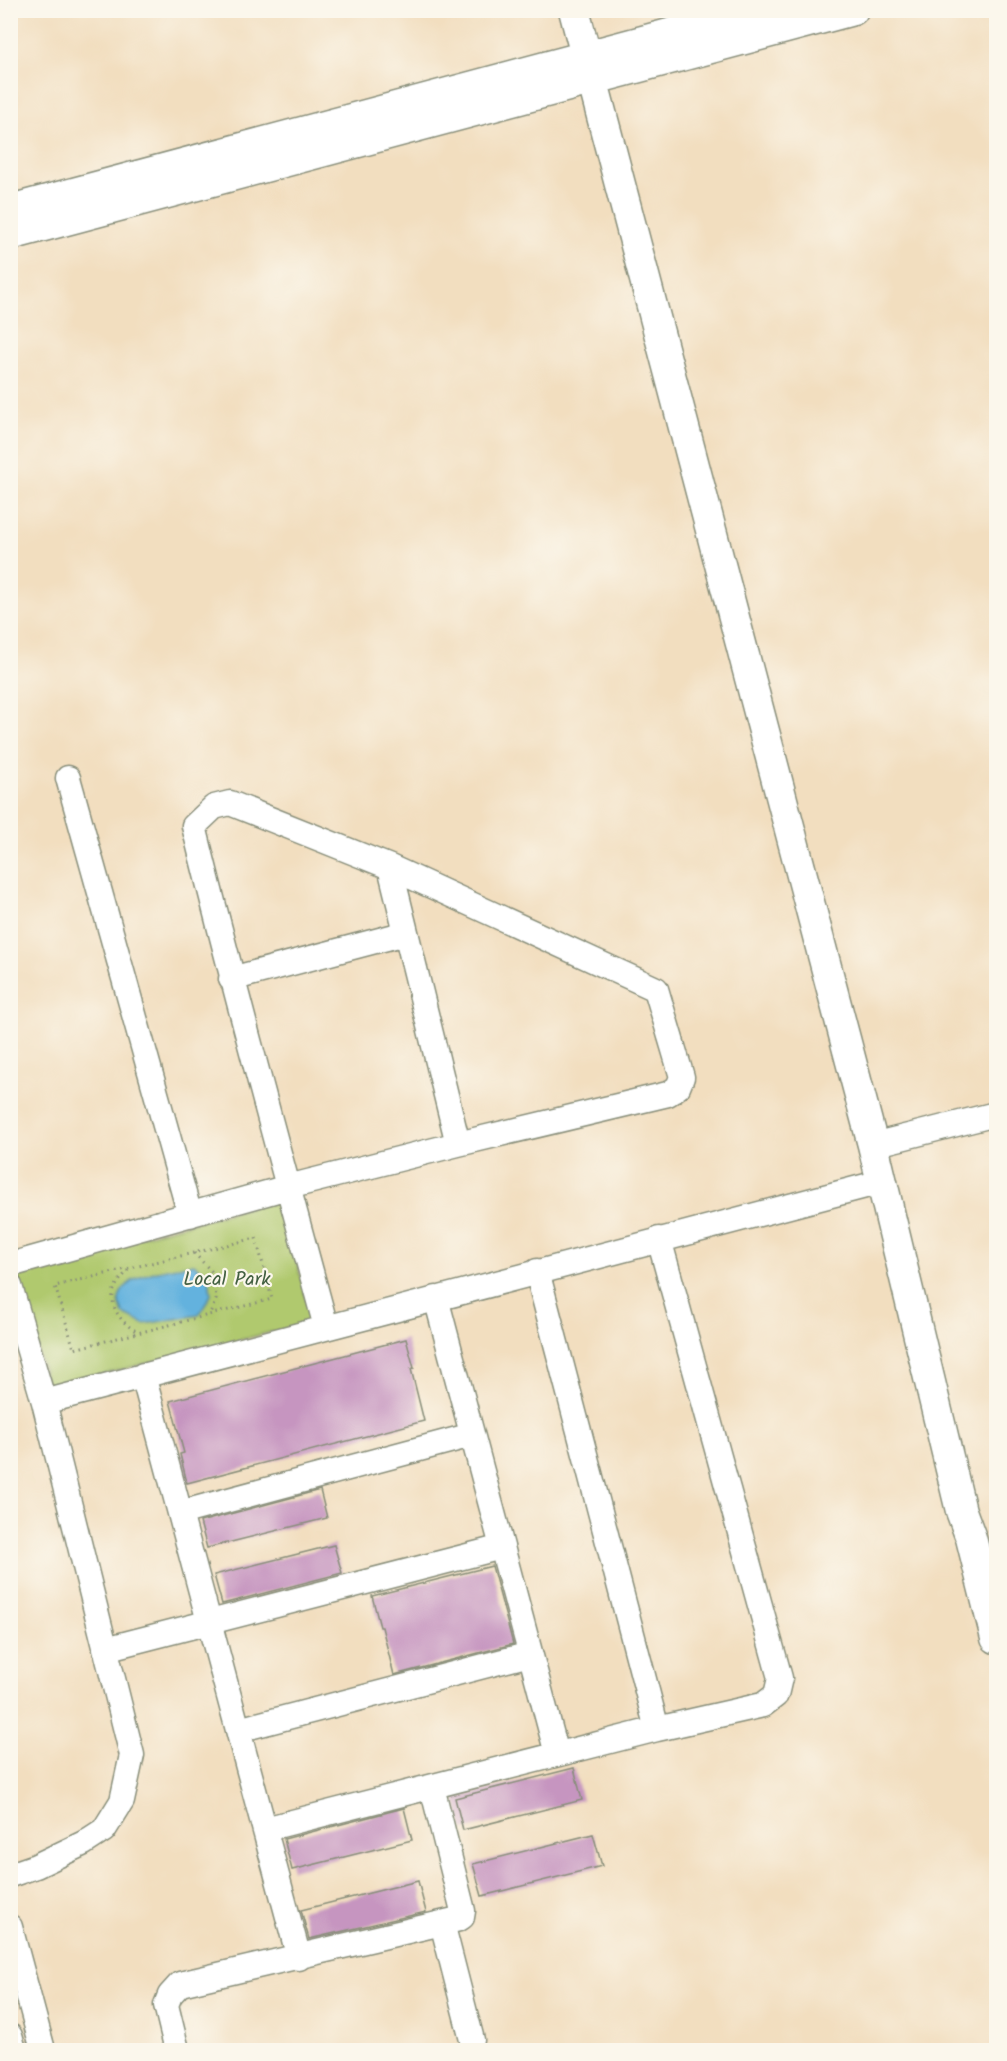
<svg xmlns="http://www.w3.org/2000/svg" width="1007" height="2061" font-family="Kalam,sans-serif">
  <rect width="100%" height="100%" fill="#fbf7ec"/>
  <filter id="ink" filterUnits="userSpaceOnUse"><feTurbulence type="fractalNoise" baseFrequency=".0167" numOctaves="2"/><feDisplacementMap in="SourceGraphic" scale="12" xChannelSelector="R" yChannelSelector="G"/><feConvolveMatrix kernelMatrix="1 2 1 2 8 2 1 2 1" color-interpolation-filters="sRGB"/></filter>
  <filter id="wash" filterUnits="userSpaceOnUse"><feTurbulence type="fractalNoise" baseFrequency=".008" numOctaves="4" result="noise"/><feDisplacementMap in="SourceGraphic" scale="24" xChannelSelector="R" yChannelSelector="G"/><feGaussianBlur stdDeviation="1.35" result="paint"/><feColorMatrix in="noise" values="0 0 0 0 0 0 0 0 0 0 0 0 0 0 0 0 0 1.4 0 .05"/><feComposite in="paint" operator="in"/></filter>
  <g filter="url(#wash)">
    <rect width="100%" height="100%" fill="#f2debf"/>
    <!-- green -->
    <path fill="#b0c96e" stroke="#688351" stroke-width="1.5" d="M281 1199 312 1322 48 1388 15 1270Z"/>
    <!-- water -->
    <path fill="#64b2de" stroke="#427889" stroke-width="1.5" d="M194 1264 209 1276 211 1295 199 1315 144 1324 123 1314C122 1310 119 1304 119 1300 122 1273 173 1268 194 1264Z"/>
    <g id="blocks">
      <!-- building -->
      <path fill="#c695c0" d="M406 1339 414 1368 411 1369 424 1421 187 1483 180 1454 184 1453 170 1401Z
        M320 1490 327 1518 207 1548 200 1522Z
        M334 1545 342 1573 222 1604 214 1575Z
        M492 1566 513 1644 394 1675 382 1627H380L372 1596Z
        M574 1768 582 1800 463 1830 455 1798Z
        M404 1808 412 1840 292 1870 284 1839Z
        M593 1834 602 1866 482 1896 473 1864Z
        M418 1881 426 1912 309 1939 301 1910Z"/>
    </g>
  </g>
  <g filter="url(#ink)">
    <use href="#blocks" fill-opacity="0" stroke="#888e7a" stroke-width="1.5"/>
    <g fill="none" stroke-linecap="round" stroke-linejoin="round">
      <defs>
        <path id="minor" d="M68 778 190 1215
          M390 867 458 1144
          M231 979 406 933
          M873 1145 996 1114
          M10 1265 288 1187 458 1144 668 1094 678 1087 682 1077 656 989 390 867 230 803 214 807 194 826C235 994 281 1160 326 1327
          M537 1271 657 1729
          M10 1286 44 1402 132 1755 122 1801 104 1830 84 1843 36 1866 10 1875
          M436 1298 557 1754
          M143 1375 299 1958
          M44 1402 881 1182
          M180 1513 472 1435
          M105 1649 502 1547
          M238 1730 530 1654
          M265 1829 657 1729 763 1705 776 1695 780 1678 659 1239
          M442 1923 472 2040
          M10 1927 43 2050
          M10 2036 14 2050
          M177 2050 166 2005 170 1995 180 1984 459 1919 462 1917 463 1911 432 1787"/>
        <path id="major" d="M574 10 873 1145 961 1511 971 1538 996 1638
          M10 210 759 10
          M10 235 853 10"/>
      </defs>
      <!-- minor casing -->
      <use href="#minor" stroke="#888e7a" stroke-width="27"/>
      <!-- major casing -->
      <use href="#major" stroke="#888e7a" stroke-width="33"/>
      <!-- path -->
      <path stroke="#888e7a" stroke-width="3" stroke-dasharray="1.5 4.5" stroke-linecap="butt" d="M256 1238 272 1299 74 1349 55 1286Z
        M194 1253 214 1274 216 1300 209 1315
        M128 1270C123 1277 114 1285 113 1294 111 1311 124 1325 138 1332"/>
      <!-- minor -->
      <use href="#minor" stroke="#fff" stroke-width="24"/>
      <!-- major -->
      <use href="#major" stroke="#fff" stroke-width="30"/>
    </g>
  </g>
  <g text-anchor="middle" stroke-width="4.5" stroke-linejoin="round" paint-order="stroke">
    <!-- park labels -->
    <g font-size="20" fill="#436042" stroke="#fbf7ec">
      <text x="227" y="1285">Local Park</text>
    </g>
  </g>
  <!-- margin -->
  <rect width="1007" height="2061" fill="none" stroke="#fbf7ec" stroke-width="36"/>
</svg>
